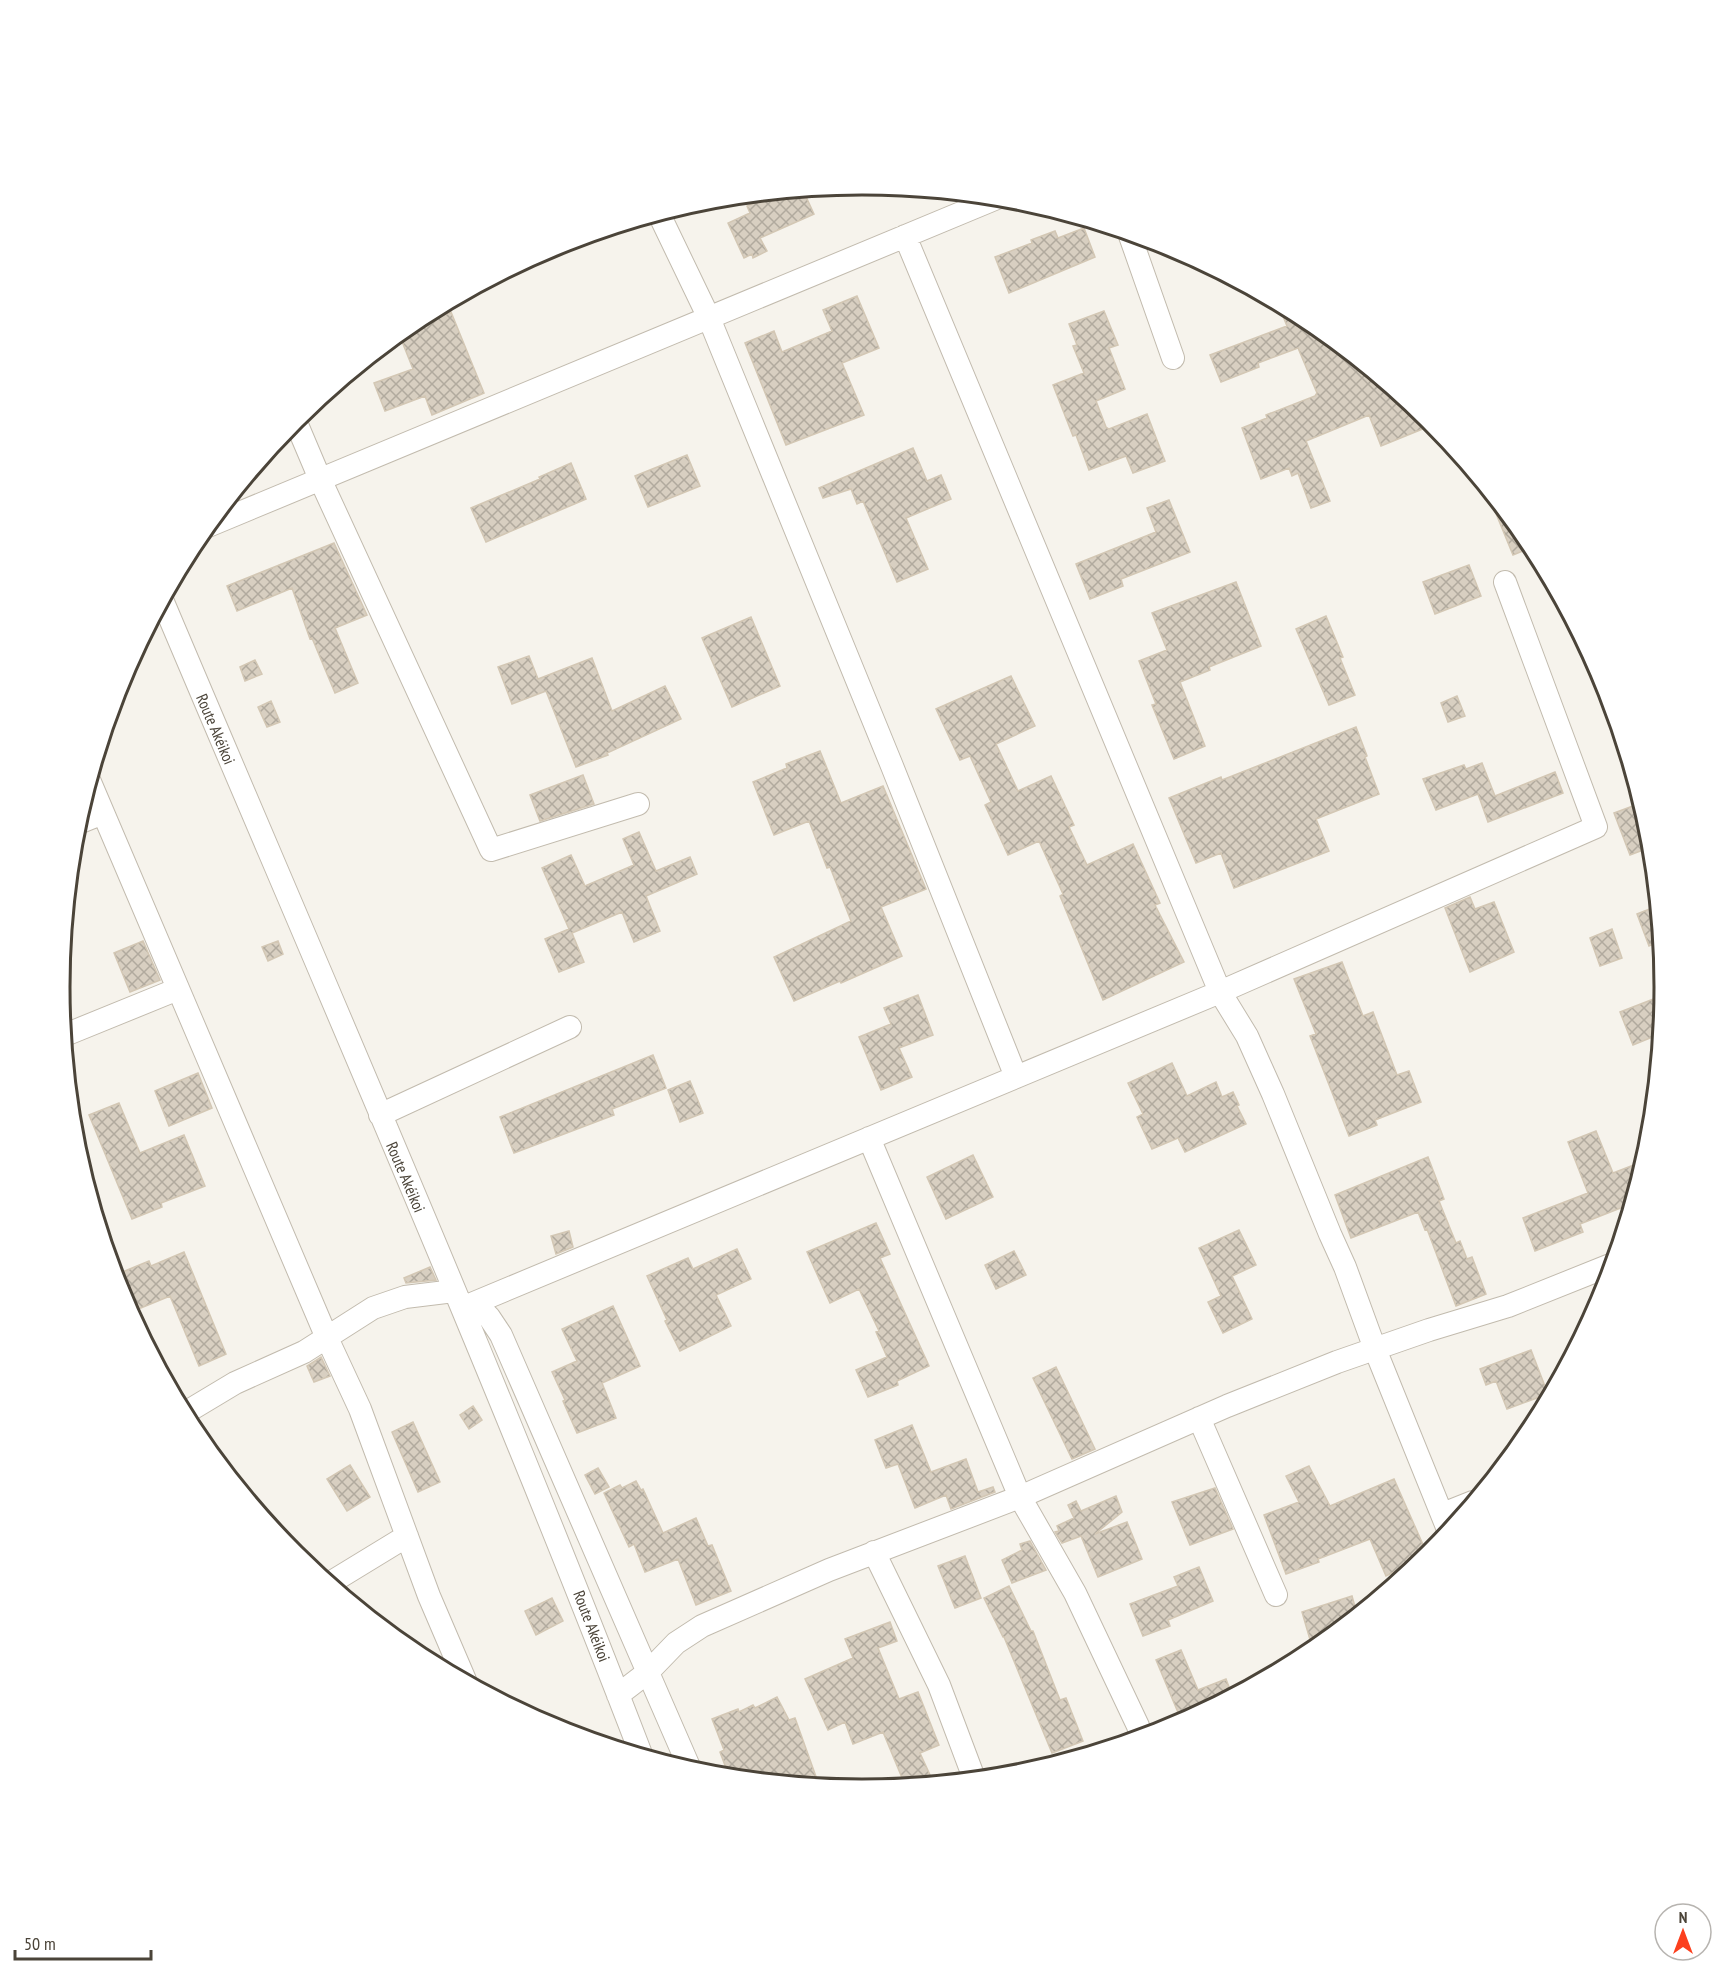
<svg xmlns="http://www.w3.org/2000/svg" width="1725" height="1974" font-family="'PT Sans Narrow',sans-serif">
  <defs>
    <pattern id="building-cross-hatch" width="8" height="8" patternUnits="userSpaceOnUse" patternTransform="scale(1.5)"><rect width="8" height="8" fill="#d8cfc1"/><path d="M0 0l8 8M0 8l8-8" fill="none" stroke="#b1aa9e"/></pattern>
  </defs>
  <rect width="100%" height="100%" fill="#f6f3ec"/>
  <!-- building -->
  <path fill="url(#building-cross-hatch)" stroke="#d3c7b4" stroke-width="1.5" d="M803 190 814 214 760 238 767 251 753 258 752 254 744 258 728 223 750 213 747 206 774 193Z
    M1084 228 1095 257 1009 293 995 257 1032 243 1031 240 1055 231 1058 238Z
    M857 296 879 348 842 363 864 415 786 445 745 343 774 331 782 352 832 331 823 310Z
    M1278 304 1309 320 1395 391 1402 408 1411 404 1417 409 1425 428 1381 446 1369 415 1306 441 1330 501 1311 508 1298 473 1292 476 1289 468 1261 479 1242 428 1267 418 1266 415 1315 396 1317 393 1298 348 1258 363 1259 367 1221 382 1210 355 1287 326Z
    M1104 311 1118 345 1109 348 1125 389 1096 401 1106 427 1109 429 1147 414 1165 461 1133 473 1126 456 1089 470 1076 435 1073 436 1053 385 1084 373 1073 346 1077 345 1069 324Z
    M451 312 484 393 432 415 425 396 385 411 374 383 413 369 399 334Z
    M913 448 927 481 941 475 951 499 906 518 928 569 897 582 863 501 857 504 851 489 823 498 819 488Z
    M687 455 700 486 648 507 635 476Z
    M571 463 586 499 486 542 471 508 540 479 539 477Z
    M1493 497 1530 541 1533 547 1513 555 1490 499Z
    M1169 500 1190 552 1121 579 1123 586 1090 599 1076 564 1156 532 1147 508Z
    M334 543 367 615 335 628 358 683 335 693 312 638 310 639 292 588 237 611 227 586Z
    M1469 565 1481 596 1435 614 1423 582Z
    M1236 582 1261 646 1209 667 1210 670 1180 682 1205 746 1174 759 1152 705 1156 704 1139 661 1167 650 1152 613Z
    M1326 616 1343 657 1340 658 1355 695 1329 705 1296 629Z
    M751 617 780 686 732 707 702 638Z
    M529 656 538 679 592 658 612 711 665 686 681 719 607 753 608 755 576 767 546 691 512 704 498 667Z
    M255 660 262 674 245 681 240 667Z
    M1011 676 1035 726 996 744 1018 791 1051 776 1074 825 1069 827 1087 865 1133 844 1160 903 1155 905 1184 962 1103 1000 1060 896 1063 894 1039 841 1008 855 985 805 991 802 970 756 960 760 936 709Z
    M1457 696 1465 716 1448 722 1441 703Z
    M271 701 280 722 267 727 258 707Z
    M1356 727 1367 756 1365 757 1379 794 1316 819 1329 851 1234 888 1221 853 1196 863 1169 798 1221 777 1222 780Z
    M820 751 841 803 883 786 926 889 881 907 902 956 841 983 840 981 794 1001 774 957 851 921 830 867 827 868 809 821 774 835 753 782 787 768 786 764Z
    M1482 763 1495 796 1555 772 1563 793 1488 822 1478 794 1436 810 1423 779 1464 765 1466 769Z
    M583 775 594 804 540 821 530 795Z
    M1641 803 1650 831 1651 847 1630 855 1614 813Z
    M639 832 656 871 690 857 697 874 646 896 660 931 634 942 622 912 572 933 584 962 559 972 545 939 569 929 542 868 571 855 585 886 634 865 623 839Z
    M1470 897 1475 909 1494 902 1514 952 1470 972 1445 908Z
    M1657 906 1660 941 1649 946 1637 914Z
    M1612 929 1622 958 1600 966 1590 938Z
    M143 941 160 980 130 992 114 953Z
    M278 941 283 954 268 961 262 947Z
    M1342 962 1363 1016 1373 1012 1397 1075 1409 1071 1421 1102 1375 1120 1377 1125 1349 1136 1310 1036 1316 1034 1294 979Z
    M918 995 933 1035 899 1048 912 1077 881 1090 859 1037 891 1024 884 1008Z
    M1664 995 1660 1034 1633 1045 1620 1012Z
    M653 1055 666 1088 612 1109 614 1115 514 1153 500 1117Z
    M1172 1063 1187 1096 1216 1082 1222 1097 1233 1092 1239 1105 1237 1106 1246 1124 1185 1152 1178 1138 1152 1149 1137 1117 1143 1114 1128 1083Z
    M198 1073 212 1108 169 1126 155 1091Z
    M690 1081 703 1113 680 1122 668 1090Z
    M119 1103 140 1153 184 1135 205 1186 161 1203 162 1207 132 1219 89 1115Z
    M1596 1131 1613 1173 1644 1161 1631 1204 1580 1224 1583 1232 1535 1251 1523 1218 1588 1193 1568 1142Z
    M973 1155 993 1197 946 1219 927 1177Z
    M1428 1157 1444 1199 1439 1201 1456 1243 1460 1241 1467 1259 1472 1257 1486 1294 1456 1306 1427 1229 1425 1230 1418 1212 1351 1238 1335 1195Z
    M876 1223 890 1254 880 1258 929 1366 897 1381 898 1385 868 1397 856 1370 887 1357 876 1332 879 1331 859 1289 830 1303 807 1252Z
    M1239 1230 1256 1265 1232 1276 1252 1319 1223 1333 1208 1302 1221 1296 1199 1248Z
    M569 1231 573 1247 556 1254 551 1236Z
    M737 1249 751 1279 716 1295 731 1326 680 1351 665 1321 667 1320 647 1276 688 1258 693 1269Z
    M1014 1251 1026 1275 996 1289 985 1265Z
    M184 1252 226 1354 199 1366 170 1296 131 1312 121 1294 115 1275 149 1261 151 1266Z
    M430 1267 436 1280 406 1283 404 1278Z
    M613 1306 640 1366 602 1383 616 1418 577 1433 563 1401 565 1400 552 1372 577 1361 562 1329Z
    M1531 1350 1548 1394 1507 1409 1496 1381 1486 1385 1480 1369Z
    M321 1357 330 1376 314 1382 307 1366Z
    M1056 1367 1095 1449 1072 1459 1033 1378Z
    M473 1406 482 1420 469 1429 460 1415Z
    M413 1422 440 1482 418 1492 392 1432Z
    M912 1425 931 1472 966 1459 978 1492 993 1487 995 1492 951 1509 946 1495 915 1508 898 1464 886 1468 875 1440Z
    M350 1465 370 1497 347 1511 327 1479Z
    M1309 1466 1330 1506 1394 1479 1428 1556 1386 1576 1370 1539 1318 1559 1319 1562 1286 1574 1264 1515 1299 1502 1286 1476Z
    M598 1468 609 1487 595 1494 585 1475Z
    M636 1481 641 1490 643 1489 663 1533 696 1518 708 1546 712 1545 731 1591 696 1605 678 1559 645 1572 634 1544 629 1547 604 1493 620 1485 622 1488Z
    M1215 1488 1233 1529 1190 1545 1172 1502Z
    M1116 1496 1122 1512 1095 1534 1127 1522 1142 1559 1098 1577 1081 1536 1062 1543 1055 1532 1059 1531 1057 1526 1074 1518 1068 1505 1076 1501 1081 1511Z
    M1030 1541 1046 1570 1012 1583 1002 1560 1022 1550 1020 1544Z
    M965 1556 981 1598 955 1608 938 1566Z
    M1199 1567 1213 1601 1168 1620 1170 1626 1143 1636 1130 1604 1178 1586 1174 1577Z
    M1009 1586 1031 1631H1033L1060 1700 1066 1698 1083 1741 1052 1753 1004 1637H1003L984 1598Z
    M1352 1596 1357 1614 1313 1650 1302 1612Z
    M552 1598 563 1621 536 1635 525 1611Z
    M890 1622 897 1641 878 1648 899 1699 918 1692 939 1745 920 1753 931 1777 915 1784 905 1785 883 1732 853 1744 845 1722 828 1730 805 1679 853 1658 845 1639Z
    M1181 1650 1198 1690 1226 1679 1232 1695 1182 1722 1156 1660Z
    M777 1697 789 1720 795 1718 819 1785 729 1776 720 1752 724 1750 712 1719 738 1709 739 1712 753 1705 755 1708Z"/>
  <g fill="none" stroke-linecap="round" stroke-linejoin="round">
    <defs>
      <path id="minor" d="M659 214 709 318 892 766 1016 1077
        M1129 233 1173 358
        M905 236 1220 992 1247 1036 1273 1094 1330 1234 1345 1267 1375 1349 1449 1532
        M295 420 320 479 491 850 638 804
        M208 526 997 198
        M163 602C325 985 492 1366 641 1754
        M90 782 327 1338 360 1409 429 1596 465 1680
        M78 823 103 813
        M65 1035 178 989
        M380 1115 570 1027
        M869 1138 1020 1497 1075 1593 1138 1726 1141 1737
        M475 1303 489 1317 501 1335 690 1769
        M462 1308 1220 992 1596 827 1505 582
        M185 1413 235 1383 304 1352 373 1308 405 1297 454 1291
        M1199 1418 1276 1595
        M1443 1514 1473 1502
        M874 1552 939 1685 974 1778
        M330 1583 407 1536
        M618 1695 648 1672 676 1643 702 1626 829 1570 1020 1497 1227 1406 1337 1362 1429 1330 1508 1306 1613 1264"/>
    </defs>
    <!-- minor casing -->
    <use href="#minor" stroke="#c2bbae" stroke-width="24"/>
    <!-- minor -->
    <use href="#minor" stroke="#fff" stroke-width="22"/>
  </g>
  <g text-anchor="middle" stroke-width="6" stroke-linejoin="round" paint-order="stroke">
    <!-- street labels -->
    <g font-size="16" fill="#4b4439" stroke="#fff">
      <text transform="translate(216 729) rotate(67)" y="6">Route Akéikoi</text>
      <text transform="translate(406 1177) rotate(67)" y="6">Route Akéikoi</text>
      <text transform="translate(592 1626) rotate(69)" y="6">Route Akéikoi</text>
    </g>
  </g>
  <!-- crop -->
  <path d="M0 0H1725V1974H0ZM70 987a792 792 0 1 1 1584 0a792 792 0 1 1-1584 0Z" fill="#fff" fill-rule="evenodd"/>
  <path fill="none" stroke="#4b4439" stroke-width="3" d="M70 987a792 792 0 1 1 1584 0a792 792 0 1 1-1584 0Z"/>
  <!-- north arrow -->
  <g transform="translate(1683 1932)"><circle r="28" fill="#ffffff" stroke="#b7b4b0" stroke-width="1.5"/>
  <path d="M0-4.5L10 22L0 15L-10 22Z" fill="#fc3f1d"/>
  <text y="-9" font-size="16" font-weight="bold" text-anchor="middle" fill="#4b4439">N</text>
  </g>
  <!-- scale -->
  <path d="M15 1950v9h136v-9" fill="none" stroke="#4b4439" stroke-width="3"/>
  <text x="24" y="1950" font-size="18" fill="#4b4439" stroke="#ffffff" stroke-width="4.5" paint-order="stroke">50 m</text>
</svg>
